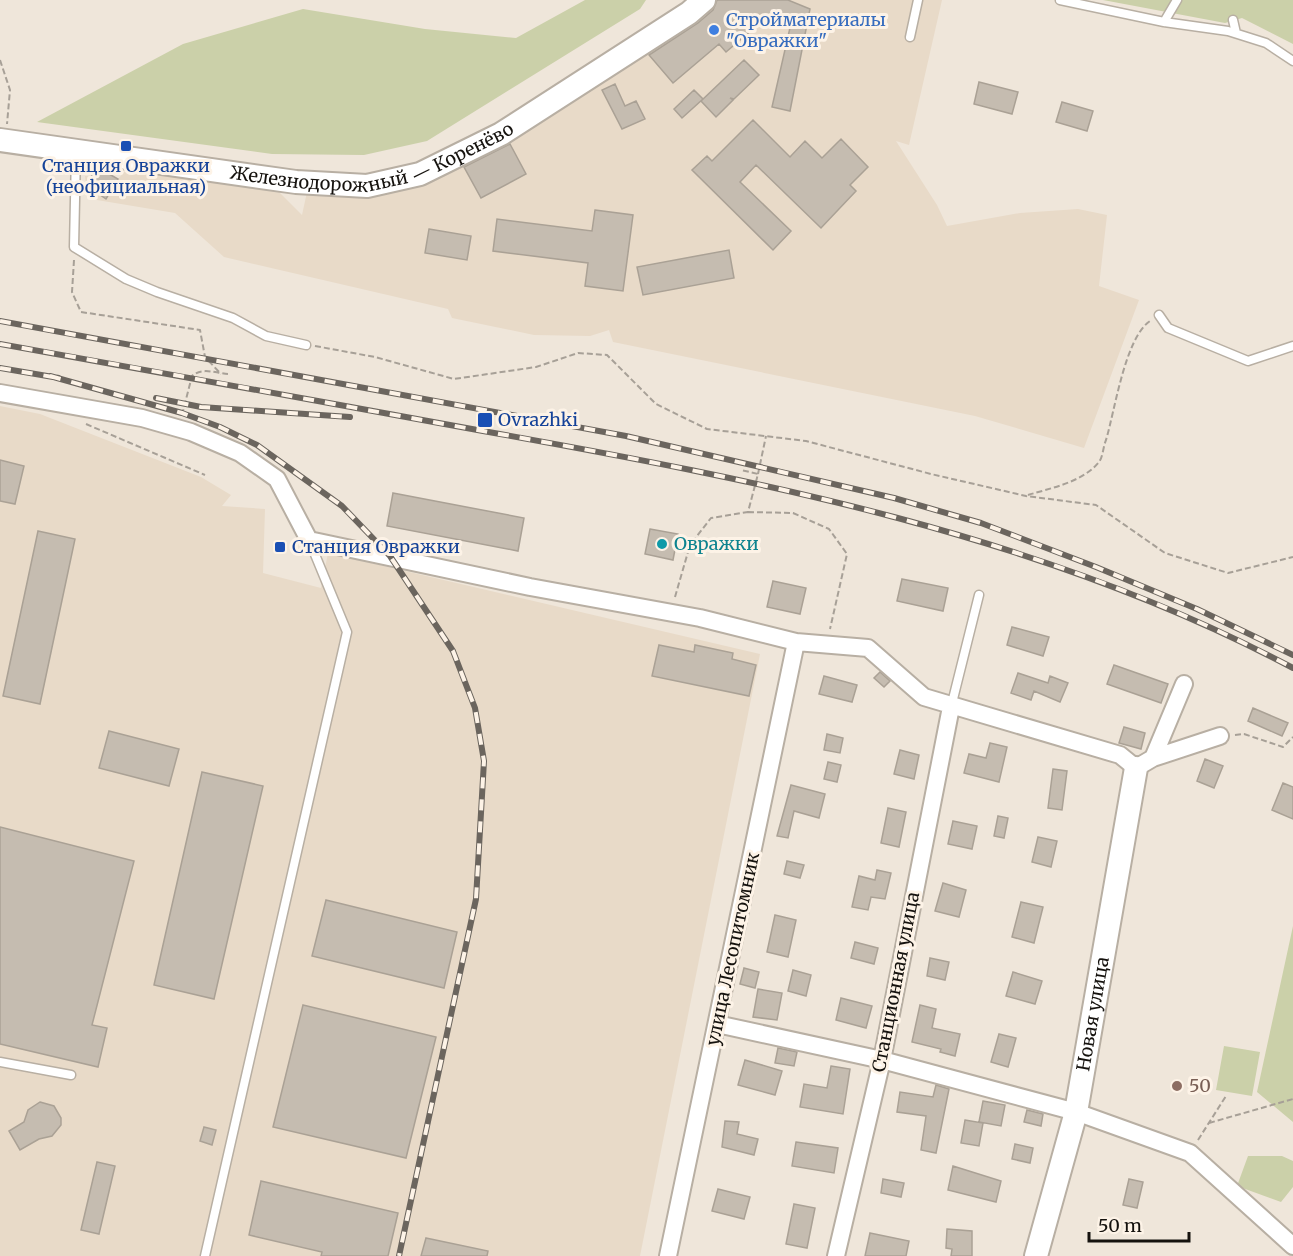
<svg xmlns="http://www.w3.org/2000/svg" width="1293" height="1256" font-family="Merriweather,serif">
  <rect width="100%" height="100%" fill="#efe6da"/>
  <!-- built -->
  <path fill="#e8dac8" d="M712 0H942L909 145 896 141 937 205 947 226 1020 213 1078 209 1107 215 1099 286 1139 300 1084 448 975 416 613 342 609 330 590 336 534 335 452 318 448 309 224 257 175 213 91 199 86 185 85 176 118 179 126 170 277 190 302 215 307 192 425 183 648 54Z
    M0 406 40 414 201 477 231 495 222 506 265 509 263 573 321 588 328 553 760 654 640 1256H0Z"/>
  <!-- green -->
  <path fill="#cbd0a9" d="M585 0H646L640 9 427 141 364 155 272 154 37 122 183 44 303 9 425 29 516 38Z
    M1103 0H1293V44L1242 18 1225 23Z
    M1293 926V1122L1257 1092Z
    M1224 1046 1260 1052 1252 1096 1216 1090Z
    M1248 1156H1282L1293 1161V1187L1281 1202 1237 1186Z"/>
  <!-- building -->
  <path fill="#c5bcb0" stroke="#aaa195" stroke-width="1.5" d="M717 0H788L810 9 790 111 772 107 792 19 774 11 726 52 719 44 673 83 649 55 698 23 713 10Z
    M744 60 759 75 734 99 730 98 733 100 716 117 701 101Z
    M979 82 1018 92 1012 114 974 104Z
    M615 84 625 106 636 101 645 119 622 129 602 90Z
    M694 90 703 99 682 118 674 109Z
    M1062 102 1093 111 1087 131 1056 122Z
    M753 120 790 157 805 141 822 158 841 139 868 167 850 185 856 191 821 228 756 165 740 182 791 231 773 250 692 170 707 156 712 161Z
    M510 144 526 174 481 198 464 167Z
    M97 167 118 179 106 199 86 185Z
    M595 210 633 215 623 291 585 286 588 263 493 251 497 219 592 231Z
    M429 229 471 236 467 260 425 253Z
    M729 250 734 278 643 295 637 267Z
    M0 460 24 466 15 504 0 501Z
    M393 493 524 518 518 551 387 526Z
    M650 529 678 534 673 560 645 554Z
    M38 531 75 539 40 704 3 696Z
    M902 579 948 588 943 611 897 601Z
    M773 581 806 588 800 614 767 607Z
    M1012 627 1049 637 1043 656 1007 645Z
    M659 645 694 652 695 645 733 653 732 659 756 665 749 696 652 676Z
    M1114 665 1168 684 1161 703 1107 684Z
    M880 672 890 681 884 687 874 678Z
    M1018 673 1048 683 1050 676 1068 683 1060 702 1034 691 1031 700 1011 693Z
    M824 676 857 685 852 702 819 694Z
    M1253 708 1288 723 1282 736 1248 721Z
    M1124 727 1145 733 1141 749 1119 743Z
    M109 731 179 749 169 786 99 768Z
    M827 734 843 738 840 753 824 750Z
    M990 743 1007 747 999 782 964 773 969 754 986 758Z
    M900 750 919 755 914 779 894 774Z
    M1205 759 1223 766 1214 788 1197 781Z
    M828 762 841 765 837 782 824 779Z
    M1053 769 1067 771 1062 810 1048 808Z
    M202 772 263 786 214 999 154 985Z
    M1283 783 1293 787V819L1272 810Z
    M791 785 825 794 819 818 794 811 788 838 777 836Z
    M888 808 906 812 899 847 881 843Z
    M998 816 1008 818 1004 838 994 836Z
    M953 821 977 826 972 849 948 844Z
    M0 827 134 861 92 1025 107 1028 98 1067 0 1044Z
    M1038 837 1057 841 1051 867 1032 862Z
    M787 861 804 865 800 878 784 874Z
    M877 870 891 873 885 899 871 897 868 910 852 907 859 876 875 880Z
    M943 883 966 890 959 917 935 911Z
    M326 900 457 932 444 988 312 956Z
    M1021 902 1043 907 1034 943 1012 937Z
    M775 915 796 920 788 957 767 952Z
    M855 942 878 948 874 964 851 958Z
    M930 958 949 962 945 980 927 976Z
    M744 968 759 972 755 988 740 984Z
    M793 970 811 975 806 996 788 991Z
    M1013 972 1042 981 1035 1004 1006 996Z
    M758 989 782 993 777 1020 753 1017Z
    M841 998 872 1006 866 1028 836 1020Z
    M303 1005 436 1037 406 1158 273 1127Z
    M920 1005 936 1009 932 1028 960 1034 955 1056 940 1052 941 1049 912 1042Z
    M999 1034 1016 1038 1008 1067 991 1062Z
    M778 1048 797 1052 794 1066 775 1063Z
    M745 1060 782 1071 775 1095 738 1085Z
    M831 1066 850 1069 843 1114 800 1107 804 1084 827 1088Z
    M936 1085 949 1089 936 1153 921 1150 926 1116 897 1112 900 1092 933 1097Z
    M983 1101 1005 1105 1001 1126 979 1122Z
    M40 1102 54 1106 61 1118V1125L52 1136 39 1139 20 1150 9 1131 24 1122 28 1110Z
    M1027 1110 1043 1114 1041 1126 1024 1122Z
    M965 1120 983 1123 979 1146 961 1143Z
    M725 1121 739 1122 737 1134 758 1139 754 1155 722 1147Z
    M204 1127 216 1130 212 1145 200 1141Z
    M796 1142 838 1148 834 1173 792 1166Z
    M1015 1144 1033 1148 1030 1163 1012 1159Z
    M97 1162 115 1166 99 1234 81 1230Z
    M953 1166 1001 1181 996 1202 948 1190Z
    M883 1179 904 1183 901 1197 881 1193Z
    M1129 1179 1143 1182 1137 1208 1123 1205Z
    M261 1181 398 1213 388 1256H321L322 1252 249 1235Z
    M718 1189 750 1197 744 1219 712 1211Z
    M794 1204 815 1208 807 1248 786 1244Z
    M947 1229 972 1231V1256H951L952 1249 946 1248Z
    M870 1233 909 1241 906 1256H865Z
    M426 1238 488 1251 487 1256H421Z"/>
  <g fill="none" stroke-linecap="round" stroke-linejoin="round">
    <defs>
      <path id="lane" d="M1060 0 1164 22 1228 31 1266 43 1293 61
        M1233 20 1236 33
        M1164 22 1177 0
        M910 37 918 0
        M76 152 74 247 126 279 157 292 233 318 266 336 306 345
        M1159 315 1168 328 1248 361 1293 346
        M951 707 979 595
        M0 1062 71 1075
        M205 1256 347 632 309 540"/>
      <path id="street" d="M0 393 142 418 191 432 240 453 277 479 309 540 530 587 700 618 796 642 868 648 924 697 1120 755 1136 768 1153 758 1220 736
        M1153 758 1184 684
        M717 1024 882 1060 1076 1112 1190 1153 1293 1246
        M668 1256 796 642
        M836 1256 882 1060 951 707"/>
      <g id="secondary">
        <path id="s1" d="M0 140 296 182 367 186 420 174 501 134 689 13 704 0"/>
        <path id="s2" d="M1036 1256 1076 1112 1136 768"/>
      </g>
    </defs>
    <!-- lane casing -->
    <use href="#lane" stroke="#b8afa3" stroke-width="11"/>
    <!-- street casing -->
    <use href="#street" stroke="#b8afa3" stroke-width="20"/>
    <!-- secondary casing -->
    <use href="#secondary" stroke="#b8afa3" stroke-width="26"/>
    <!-- path -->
    <path stroke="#a7a097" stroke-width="2" stroke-dasharray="6 3" stroke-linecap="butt" d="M0 60 10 90 7 124
      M74 260 72 292 81 312 200 330 205 357 221 374
      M315 346 375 357 454 379 536 367 578 353 607 355 656 404 707 429 806 441 931 474 1026 496 1096 505 1165 553 1228 573 1293 557
      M182 415 192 376C202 367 215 373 228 374
      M86 424 205 475
      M758 474 766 436
      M1028 495C1051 488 1083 482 1099 462 1103 457 1103 447 1106 440 1115 410 1125 338 1150 321
      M748 512 793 513 829 529 847 554 830 629
      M676 549 690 545 711 518 748 512 758 474 741 470
      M675 597 690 545
      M1235 735 1244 734 1283 747 1293 737
      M1209 1123 1293 1099
      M1198 1140 1226 1096"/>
    <!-- lane -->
    <use href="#lane" stroke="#fff" stroke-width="8"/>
    <!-- street -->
    <use href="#street" stroke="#fff" stroke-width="16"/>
    <!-- secondary -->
    <use href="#secondary" stroke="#fff" stroke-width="22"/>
    <defs>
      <path id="rail" d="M0 321 626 436 894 498 981 523 1096 567 1197 609 1293 655
        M0 344C161 372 322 402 483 431 759 480 1043 535 1293 668
        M0 368 59 378
        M50 376 182 413 220 427 257 445 342 506 390 556 453 651 475 708 484 761 476 899 399 1256
        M156 398 201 407 350 417"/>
    </defs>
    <!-- rail casing -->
    <use href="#rail" stroke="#6b655e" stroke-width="6"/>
    <!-- rail -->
    <use href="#rail" stroke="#fdf3e7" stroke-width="4" stroke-dasharray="11" stroke-linecap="butt"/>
  </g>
  <!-- markers -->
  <circle fill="#3f7fe0" stroke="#fdf3e7" stroke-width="2" cx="714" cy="30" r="6"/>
  <g fill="#1a4fb4" stroke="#fdf3e7" stroke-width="2">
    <rect x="120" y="140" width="12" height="12" rx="3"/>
    <rect x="477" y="412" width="16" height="16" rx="3"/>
    <rect x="274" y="541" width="12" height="12" rx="3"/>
  </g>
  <circle fill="#0f9aa8" stroke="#fdf3e7" stroke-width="2" cx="662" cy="544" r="6"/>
  <circle fill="#8d6e63" stroke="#fdf3e7" stroke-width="2" cx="1177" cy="1086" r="6"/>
  <g text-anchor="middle" stroke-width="6" stroke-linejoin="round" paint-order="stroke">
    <!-- shop labels -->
    <g font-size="18" fill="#366cbe" stroke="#fdf3e7" text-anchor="start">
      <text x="726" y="26">Стройматериалы<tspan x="726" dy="21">"Овражки"</tspan></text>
    </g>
    <!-- street labels -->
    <g font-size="18" fill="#15120e" stroke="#fdf3e7">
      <text dy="6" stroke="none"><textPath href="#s1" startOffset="380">Железнодорожный — Коренёво</textPath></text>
      <text transform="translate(733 949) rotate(-78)" y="6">улица Лесопитомник</text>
      <text transform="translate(896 982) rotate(-79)" y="6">Станционная улица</text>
      <text dy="6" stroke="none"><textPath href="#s2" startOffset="249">Новая улица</textPath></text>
    </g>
    <!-- transit labels -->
    <g font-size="18" fill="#164399" stroke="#fdf3e7" text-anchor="start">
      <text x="126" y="172" text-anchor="middle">Станция Овражки<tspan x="126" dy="21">(неофициальная)</tspan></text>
      <text x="498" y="426">Ovrazhki</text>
      <text x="292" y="553">Станция Овражки</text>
    </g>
    <!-- culture labels -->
    <g font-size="18" fill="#0d838f" stroke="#fdf3e7" text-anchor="start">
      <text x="674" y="550">Овражки</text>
    </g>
    <!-- education labels -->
    <g font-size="18" fill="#785e54" stroke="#fdf3e7" text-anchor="start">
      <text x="1189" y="1092">50</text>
    </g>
  </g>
  <!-- scale -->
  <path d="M1089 1232v9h100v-9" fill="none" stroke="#15120e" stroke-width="3"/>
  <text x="1098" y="1232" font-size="18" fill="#15120e" stroke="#fdf3e7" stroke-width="4.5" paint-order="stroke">50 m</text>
</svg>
